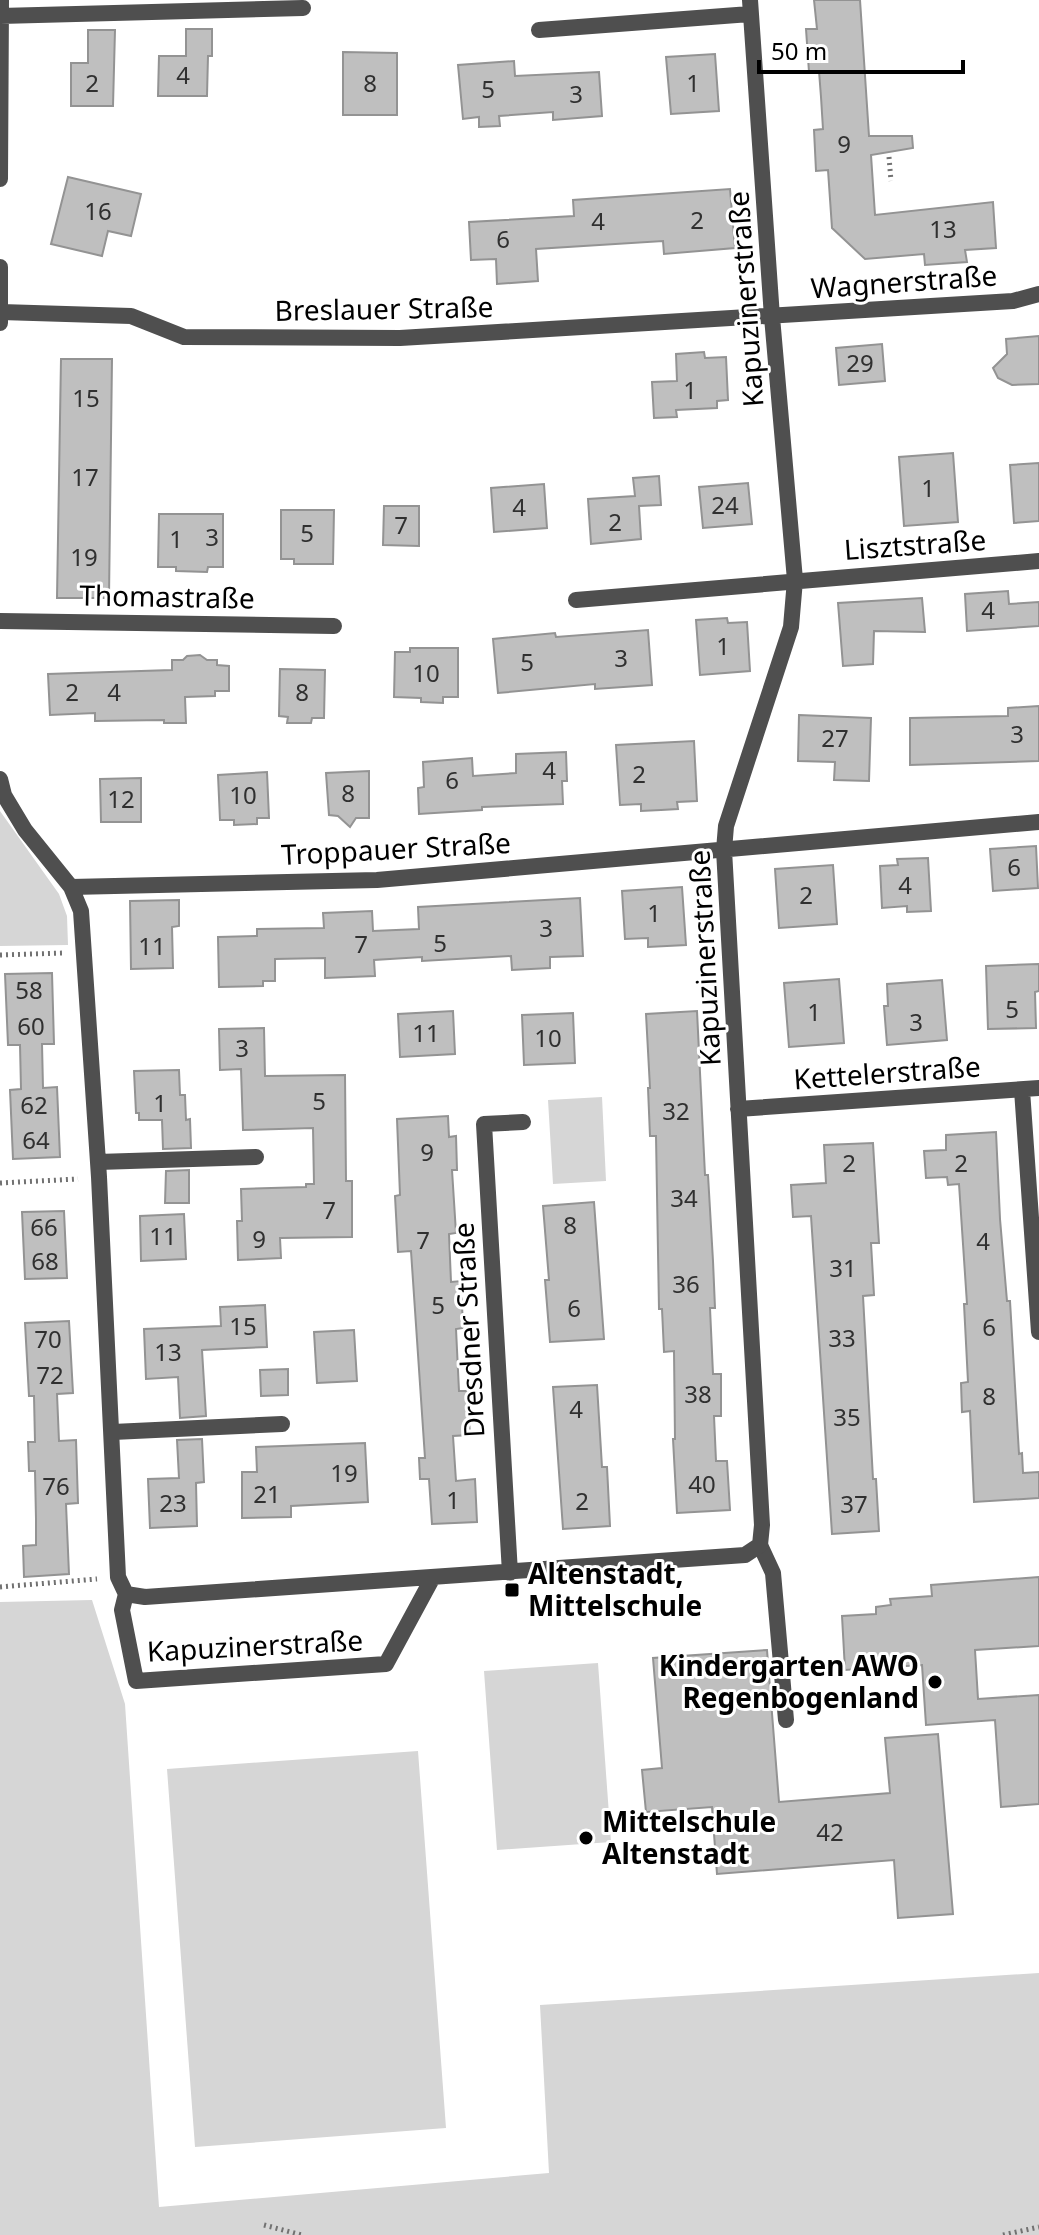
<svg xmlns="http://www.w3.org/2000/svg" width="1039" height="2235" font-family="'Noto Sans',sans-serif">
  <rect width="100%" height="100%" fill="#fff"/>
  <!-- green -->
  <path fill="#d6d6d6" d="M0 811 59 894 67 916 68 945 0 946Z
    M602 1097 606 1181 553 1184 548 1100Z
    M92 1600 125 1704 159 2207 549 2173 540 2005 1039 1973V2235H0V1602Z
    M598 1663 611 1842 497 1850 484 1671Z
    M418 1751 446 2128 195 2147 167 1769Z"/>
  <!-- building -->
  <path fill="#bfbfbf" stroke="#939393" stroke-width="2" d="M814 0H860L869 136H912L913 148 871 155 875 215 993 202 996 248 965 250 967 262 925 265 924 254 865 259 832 228 828 170 816 171 814 130 823 129 821 97 819 71 809 72 806 29H817Z
    M186 29H212V56H208L207 96H158L159 56H186Z
    M88 30H115L113 106H71V63H88Z
    M343 52 397 53V115H343Z
    M715 54 719 111 671 114 666 57Z
    M514 61 515 76 599 72 602 116 553 120V112L499 116 500 126 479 127V117L463 119 458 65Z
    M68 177 141 194 131 236 108 231 102 256 51 244Z
    M730 189 735 248 664 254 663 241 536 249 538 281 497 284 496 259 471 260 469 222 574 216 573 200Z
    M1039 336V384L1012 385 998 378 993 368 1007 354 1006 339Z
    M882 344 885 381 839 385 836 348Z
    M704 352 705 358 726 357 728 400 717 401V408L676 410 677 417 654 418 652 382 677 381 676 354Z
    M61 359H112L109 598H57Z
    M953 453 958 522 904 526 899 457Z
    M1039 463V521L1014 523 1010 465Z
    M659 476 661 505 639 506 641 539 591 544 588 499 635 496 633 478Z
    M748 483 752 524 703 528 699 487Z
    M544 484 547 528 494 532 491 488Z
    M384 506H419V546L383 545Z
    M281 510H334L333 564H294V559H281Z
    M159 514H223V567H208L207 572 176 571V567H158Z
    M1008 591 1009 604 1039 602V626L967 631 965 594Z
    M922 598 925 632 874 631 873 664 843 666 838 603Z
    M727 618 728 623 747 622 750 671 700 675 696 620Z
    M648 630 652 685 595 689V684L498 693 493 639 555 633 556 637Z
    M410 648H458V697H443V703L421 702V698L394 697 395 652H410Z
    M200 655 207 660H217V665L229 666V691H215V696L185 697 186 723H164V720L95 721V713L50 715 48 674 172 670V660H183L187 656Z
    M280 669 325 670 324 718H312L311 723H287L288 717 279 716Z
    M1039 706V761L910 765V718L1008 716V708Z
    M799 715 871 718 869 781 834 780 835 762 798 761Z
    M694 741 697 801 677 802 678 809 661 810 641 811V804L620 805 616 745Z
    M566 752 567 781H562L563 804 482 807V810L419 814 418 788 424 787 423 762 472 758 473 776 516 773V754Z
    M369 771V818H356L350 827 338 816 329 815 326 773Z
    M267 772 269 818H257V824L234 825V820H220L218 775Z
    M141 778V822H101L100 779Z
    M1036 846 1038 888 993 891 990 849Z
    M928 858 931 911 907 912V906L882 908 880 866 898 865 897 859Z
    M833 865 837 924 779 928 775 869Z
    M682 887 686 945 648 947V938L625 939 622 891Z
    M580 898 583 956 550 957V968L512 970 511 956 422 961V957L374 960 375 976 325 978V958L275 959V981H263V986L219 987 218 937 257 936V929L324 928 323 913 372 911 373 931 419 929 418 907Z
    M179 900V926L172 927 173 968 131 969 130 901Z
    M1039 964V991L1035 992 1036 1028 988 1029 986 966Z
    M52 973 54 1044H42L43 1088 57 1087 60 1157 13 1159 10 1090 21 1089 20 1045H8L5 974Z
    M839 979 844 1043 789 1047 784 983Z
    M942 980 947 1040 887 1045 884 1006H888L887 984Z
    M453 1011 455 1054 400 1057 398 1014Z
    M697 1011 705 1175H708L713 1261 715 1308H710L713 1374H721V1416H714L716 1461H727L730 1510 677 1513 673 1439H675L674 1351 664 1352 662 1309H659L656 1136H650L648 1088H650L646 1014Z
    M573 1013 575 1063 524 1065 522 1015Z
    M264 1028 265 1076 345 1075 346 1181H352V1237L280 1238 281 1258 238 1260 237 1221H242L241 1189 306 1187V1184H314L313 1128 243 1130 241 1069 220 1070 219 1029Z
    M179 1070 180 1095H185L186 1120 190 1119 191 1148 163 1149 162 1120H139V1113H136L134 1071Z
    M448 1116 449 1137 456 1136 457 1170H452L456 1233 449 1234 451 1282 461 1281 463 1328 456 1329 459 1391H467L470 1435 453 1436 456 1481 475 1479 477 1522 432 1524 429 1479H420L419 1458H425L411 1251 398 1252 395 1196 400 1195 397 1119Z
    M996 1132 1000 1219 1007 1301H1010L1019 1454 1022 1453 1023 1473 1039 1472V1498L974 1502 970 1411 962 1412 961 1383 968 1382 964 1304H967L959 1184 948 1185 947 1177 926 1178 924 1151 946 1150V1135Z
    M873 1143 879 1243H871L874 1295 863 1296 873 1479H876L879 1531 832 1534 811 1216 793 1217 791 1185 826 1183 824 1145Z
    M189 1170V1203H165L166 1171Z
    M594 1202 604 1339 550 1342 545 1280H549L543 1206Z
    M64 1211 67 1278 25 1279 22 1212Z
    M184 1214 186 1259 141 1261 140 1216Z
    M265 1305 267 1347 202 1350 206 1416 180 1418 178 1377 146 1379 144 1329 221 1326 220 1307Z
    M69 1321 73 1393 57 1394 59 1441 76 1440 78 1503 66 1504 69 1574 24 1577 23 1546 36 1545V1519L35 1471H29L28 1442H35L34 1396H29L25 1323Z
    M354 1330 357 1381 317 1383 314 1332Z
    M288 1369V1395L261 1396 260 1370Z
    M597 1385 602 1467H607L610 1526 563 1529 553 1387Z
    M202 1439 204 1482 196 1483 197 1526 150 1528 148 1479 179 1478 177 1440Z
    M365 1443 368 1502 291 1506V1517L242 1518V1472H257L256 1447Z
    M1039 1577V1646L975 1650 978 1699 1039 1695V1804L1001 1807 995 1720 926 1725 922 1665 845 1670 842 1616 876 1614V1607L891 1605 890 1599 932 1596 931 1585Z
    M767 1650 779 1802 890 1793 885 1738 938 1734 953 1914 898 1918 894 1860 717 1874 712 1807 646 1812 642 1770 662 1768 653 1658Z"/>
  <g fill="none" stroke-linecap="round" stroke-linejoin="round">
    <!-- path -->
    <path stroke="#717171" stroke-width="5" stroke-dasharray="2 4" stroke-linecap="butt" d="M889 157 891 181
      M0 955 64 953
      M0 1183 78 1179
      M0 1587 97 1579
      M264 2225 302 2235
      M1003 2235 1039 2227"/>
    <!-- service -->
    <path stroke="#4f4f4f" stroke-width="16" d="M760 1545 773 1573 786 1720"/>
    <!-- minor -->
    <path stroke="#4f4f4f" stroke-width="16" d="M0 16 303 8
      M539 30 750 14
      M0 179 1 0
      M0 267V323
      M1 312 131 316 184 337 400 338 1013 301 1039 294
      M576 600 1039 561
      M0 621 334 626
      M0 779 4 795 25 830 71 887 81 911 99 1177 118 1577 126 1594
      M71 887 377 880 1039 822
      M1022 1090 1039 1332
      M738 1109 1039 1088
      M98 1162 256 1157
      M113 1432 282 1424
      M510 1573 484 1124 523 1122
      M432 1579 386 1664 136 1681 122 1610 126 1594 145 1597 745 1555 760 1545 762 1525 724 850 726 826 791 627 795 580 772 317 750 0"/>
  </g>
  <!-- markers -->
  <g fill="#000" stroke="#fff" stroke-width="3">
    <rect x="504" y="1582" width="16" height="16" rx="4"/>
    <circle cx="935" cy="1682" r="8"/>
    <circle cx="586" cy="1838" r="8"/>
  </g>
  <g text-anchor="middle" stroke-width="6" stroke-linejoin="round" paint-order="stroke">
    <!-- number labels -->
    <g font-size="24" fill="#303030">
      <text x="183" y="84">4</text>
      <text x="92" y="92">2</text>
      <text x="370" y="92">8</text>
      <text x="693" y="92">1</text>
      <text x="488" y="98">5</text>
      <text x="576" y="103">3</text>
      <text x="844" y="153">9</text>
      <text x="98" y="220">16</text>
      <text x="697" y="229">2</text>
      <text x="598" y="230">4</text>
      <text x="943" y="238">13</text>
      <text x="503" y="248">6</text>
      <text x="860" y="372">29</text>
      <text x="690" y="399">1</text>
      <text x="86" y="407">15</text>
      <text x="85" y="486">17</text>
      <text x="928" y="497">1</text>
      <text x="725" y="514">24</text>
      <text x="519" y="516">4</text>
      <text x="615" y="531">2</text>
      <text x="401" y="534">7</text>
      <text x="307" y="542">5</text>
      <text x="212" y="546">3</text>
      <text x="176" y="548">1</text>
      <text x="84" y="566">19</text>
      <text x="988" y="619">4</text>
      <text x="723" y="655">1</text>
      <text x="621" y="667">3</text>
      <text x="527" y="671">5</text>
      <text x="426" y="682">10</text>
      <text x="72" y="701">2</text>
      <text x="114" y="701">4</text>
      <text x="302" y="701">8</text>
      <text x="1017" y="743">3</text>
      <text x="835" y="747">27</text>
      <text x="549" y="779">4</text>
      <text x="639" y="783">2</text>
      <text x="452" y="789">6</text>
      <text x="348" y="802">8</text>
      <text x="243" y="804">10</text>
      <text x="121" y="808">12</text>
      <text x="1014" y="876">6</text>
      <text x="905" y="894">4</text>
      <text x="806" y="904">2</text>
      <text x="654" y="922">1</text>
      <text x="546" y="937">3</text>
      <text x="440" y="952">5</text>
      <text x="361" y="953">7</text>
      <text x="152" y="955">11</text>
      <text x="29" y="999">58</text>
      <text x="1012" y="1018">5</text>
      <text x="814" y="1021">1</text>
      <text x="916" y="1031">3</text>
      <text x="31" y="1035">60</text>
      <text x="426" y="1042">11</text>
      <text x="548" y="1047">10</text>
      <text x="242" y="1057">3</text>
      <text x="319" y="1110">5</text>
      <text x="160" y="1112">1</text>
      <text x="34" y="1114">62</text>
      <text x="676" y="1120">32</text>
      <text x="36" y="1149">64</text>
      <text x="427" y="1161">9</text>
      <text x="849" y="1172">2</text>
      <text x="961" y="1172">2</text>
      <text x="684" y="1207">34</text>
      <text x="329" y="1219">7</text>
      <text x="570" y="1234">8</text>
      <text x="44" y="1236">66</text>
      <text x="163" y="1245">11</text>
      <text x="259" y="1248">9</text>
      <text x="423" y="1249">7</text>
      <text x="983" y="1250">4</text>
      <text x="45" y="1270">68</text>
      <text x="843" y="1277">31</text>
      <text x="686" y="1293">36</text>
      <text x="438" y="1314">5</text>
      <text x="574" y="1317">6</text>
      <text x="243" y="1335">15</text>
      <text x="989" y="1336">6</text>
      <text x="842" y="1347">33</text>
      <text x="48" y="1348">70</text>
      <text x="168" y="1361">13</text>
      <text x="50" y="1384">72</text>
      <text x="698" y="1403">38</text>
      <text x="989" y="1405">8</text>
      <text x="576" y="1418">4</text>
      <text x="847" y="1426">35</text>
      <text x="344" y="1482">19</text>
      <text x="702" y="1493">40</text>
      <text x="56" y="1495">76</text>
      <text x="267" y="1503">21</text>
      <text x="453" y="1509">1</text>
      <text x="582" y="1510">2</text>
      <text x="173" y="1512">23</text>
      <text x="854" y="1513">37</text>
      <text x="830" y="1841">42</text>
    </g>
    <!-- street labels -->
    <g font-size="28" fill="#000" stroke="#fff">
      <text transform="translate(904 282) rotate(-4)" y="10">Wagnerstraße</text>
      <text transform="translate(746 299) rotate(-94)" y="10">Kapuzinerstraße</text>
      <text transform="translate(384 309) rotate(-1)" y="10">Breslauer Straße</text>
      <text transform="translate(915 545) rotate(-4)" y="10">Lisztstraße</text>
      <text transform="translate(167 597) rotate(1)" y="10">Thomastraße</text>
      <text transform="translate(396 849) rotate(-3)" y="10">Troppauer Straße</text>
      <text transform="translate(705 958) rotate(-93)" y="10">Kapuzinerstraße</text>
      <text transform="translate(887 1073) rotate(-4)" y="10">Kettelerstraße</text>
      <text transform="translate(469 1330) rotate(-93)" y="10">Dresdner Straße</text>
      <text transform="translate(255 1646) rotate(-3)" y="10">Kapuzinerstraße</text>
    </g>
    <!-- poi labels -->
    <g font-size="28" font-weight="bold" fill="#000" stroke="#fff" text-anchor="start">
      <text x="528" y="1584">Altenstadt,<tspan x="528" dy="32">Mittelschule</tspan></text>
      <text x="919" y="1676" text-anchor="end">Kindergarten AWO<tspan x="919" dy="32">Regenbogenland</tspan></text>
      <text x="602" y="1832">Mittelschule<tspan x="602" dy="32">Altenstadt</tspan></text>
    </g>
  </g>
  <!-- scale -->
  <path d="M759 60v12h204v-12" fill="none" stroke="#000000" stroke-width="4"/>
  <text x="771" y="60" font-size="24" fill="#000000" stroke="#ffffff" stroke-width="6" paint-order="stroke">50 m</text>
</svg>
